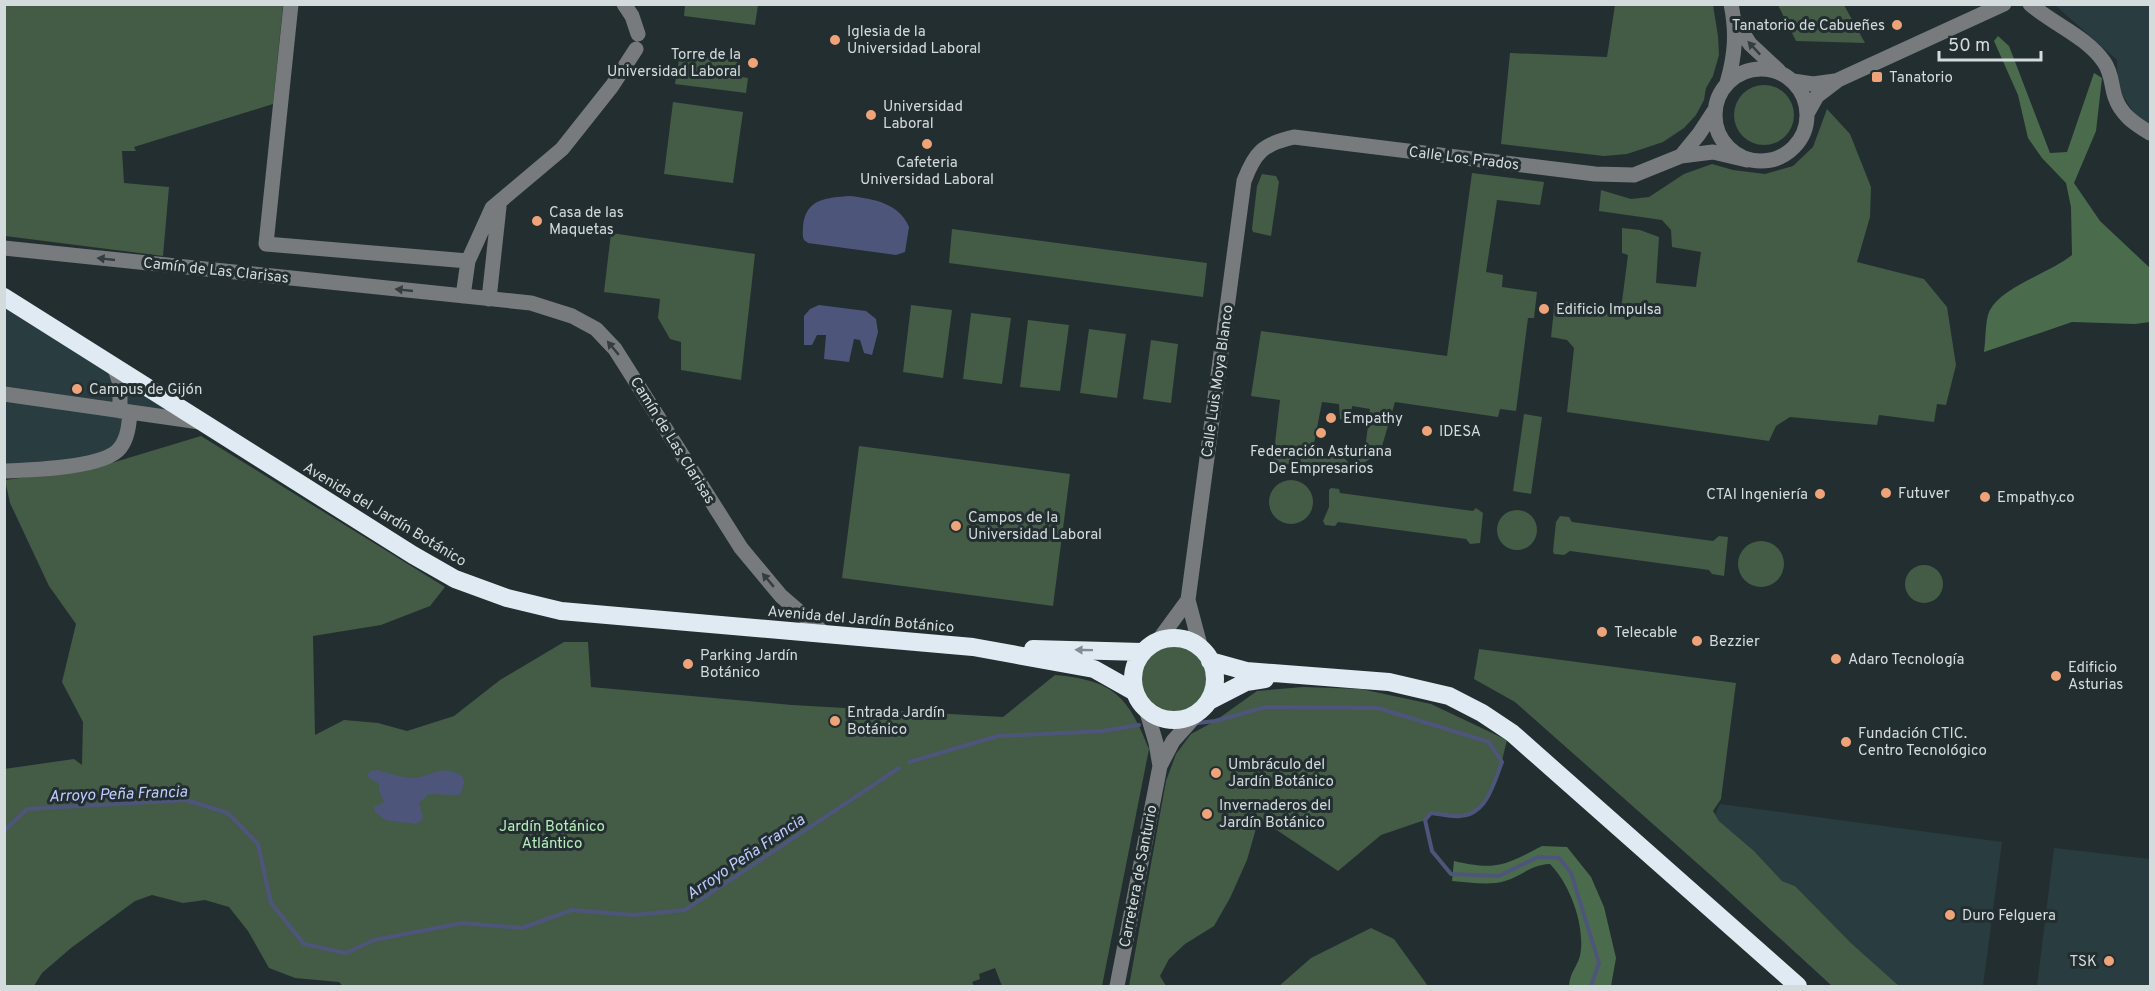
<svg xmlns="http://www.w3.org/2000/svg" width="2155" height="991" font-family="Overpass,sans-serif">
  <rect width="100%" height="100%" fill="#232e31"/>
  <!-- built -->
  <path fill="#293c40" d="M2055 5H2150V126L2139 120 2118 89 2117 60Z
    M4 297 201 423 131 412 111 457 5 471Z
    M1720 804 2002 842 1983 986H1903L1898 985 1851 943 1795 886 1782 881 1754 851 1719 821 1715 814Z
    M2054 848 2150 859V986H2037Z"/>
  <!-- green -->
  <path fill="#445b46" d="M4 5H283L273 104 134 147 136 151H122L124 183 169 187 163 256 5 236Z
    M685 5V4L758 5 755 25 684 16Z
    M1615 5H1713L1718 36 1719 55 1713 76 1706 88 1704 100 1696 115 1684 128 1663 142 1627 154 1604 156 1501 144 1510 53 1607 57Z
    M1778 5H1844L1865 43 1796 41Z
    M680 53 738 60 736 76 748 78 746 93 675 84Z
    M1734 115a30 30 0 1 1 60 0a30 30 0 1 1-60 0Z
    M673 102 743 112 733 183 664 174Z
    M1827 109 1850 134 1871 187 1870 217 1857 262 1924 279 1947 307 1956 365 1946 405 1937 404 1934 422 1879 415 1877 425 1790 417 1776 426 1769 441 1567 412 1574 348 1567 340 1551 337 1555 300 1621 309 1628 255 1622 253V228L1640 230 1659 237 1656 283 1696 287 1701 252 1672 247 1671 230 1662 220 1599 211 1601 190 1631 199 1649 197 1684 174 1712 164 1733 170 1765 174 1793 166 1813 147Z
    M1472 173 1544 182 1540 205 1497 200 1486 272 1503 275 1502 287 1537 292 1534 318H1528L1516 411 1500 409 1498 417 1395 402 1380 453 1360 465 1355 456 1365 450 1370 409 1352 406 1351 422 1340 419 1339 404 1322 402 1312 454 1344 458 1352 466 1348 471 1289 464 1272 469 1280 400 1251 396 1261 331 1447 356Z
    M1262 174 1276 176 1279 182 1271 236 1253 232 1252 229 1257 186Z
    M952 229 1207 263 1203 297 949 263Z
    M611 233 755 254 741 380 681 370V342L670 339 658 318 660 299 604 292Z
    M911 305 952 310 943 378 903 372Z
    M971 313 1011 318 1002 384 963 379Z
    M1028 320 1069 325 1060 391 1020 387Z
    M1089 329 1126 334 1117 398 1080 393Z
    M1151 340 1178 344 1171 403 1143 399Z
    M1524 414 1542 417 1531 494 1513 491Z
    M201 436 445 587 430 606 381 625 313 636 315 735 344 720 378 723 407 731 454 716 500 680 564 642H588L591 687 792 705 1003 717 1055 675C1113 680 1128 696 1149 749L1102 986H1002L995 968 979 974 980 979 972 982 974 986H343L339 982 295 978 269 968 248 931 229 907 205 900 183 903 152 895 135 901 71 948 42 973 34 986H5L4 769 74 759 82 765 83 722 62 682 76 624 49 586 10 503 5 480 95 468Z
    M859 446 1070 474 1053 606 842 578Z
    M1269 502a22 22 0 1 1 44 0a22 22 0 1 1-44 0Z
    M1331 488 1339 489 1340 493 1473 511 1476 508 1483 513 1480 543 1470 544 1466 539 1338 522 1335 526 1325 525 1323 521 1329 507V490Z
    M1497 530a20 20 0 1 1 40 0a20 20 0 1 1-40 0Z
    M1560 516 1569 517 1572 522 1713 541 1719 536 1728 537 1724 576 1712 574 1709 570 1570 551 1564 555 1554 554 1553 551 1556 522Z
    M1738 564a23 23 0 1 1 46 0a23 23 0 1 1-46 0Z
    M1905 584a19 19 0 1 1 38 0a19 19 0 1 1-38 0Z
    M1133 679a41 41 0 1 1 82 0a41 41 0 1 1-82 0Z
    M1479 649 1736 683 1721 799 1713 811 1719 821 1754 851 1782 881 1795 886 1851 943 1898 985 1903 986H1832L1715 879 1515 702 1474 679Z
    M1303 687 1361 689 1431 704 1507 740C1501 764 1492 815 1460 816 1451 817 1440 814 1431 813L1425 820 1381 835 1338 871 1259 818 1247 860 1230 898 1214 926 1185 944 1169 959 1160 976 1166 986H1129L1166 781 1176 754 1191 734 1215 721 1257 691Z
    M1371 928 1394 939 1428 986H1279L1311 958Z"/>
  <!-- forest -->
  <path fill="#4a6c4d" d="M1998 36 2009 46 2050 153 2067 152 2094 73 2102 78 2096 131 2074 183 2100 221 2150 268V322L2135 324 2072 322 1984 352C1986 341 1985 318 1990 310 2003 286 2050 273 2072 255L2071 207 2066 183 2042 158 2028 138 2018 95 1994 41Z
    M1542 846 1567 847 1591 877 1604 907 1616 958 1611 986H1569C1570 972 1577 967 1580 956 1586 927 1570 884 1550 864 1530 865 1522 876 1505 881 1489 886 1469 882 1452 881L1454 861C1496 871 1505 865 1542 846Z"/>
  <!-- water -->
  <path fill="#4e557a" d="M850 196C874 199 899 203 909 227L905 252 896 255 808 243 804 240C802 235 803 231 803 226 806 198 827 198 850 196Z
    M819 305 866 311 876 319 878 332 872 355 864 353 860 340 854 339 849 362 824 359 826 335H817L812 345H804V316L810 309Z
    M377 770C388 773 400 777 411 778 432 778 441 762 463 777L464 783 461 793 457 795 429 794 419 803 423 817 420 822 415 824 385 820 375 812 374 807 384 802 379 791V784L367 776 370 771Z"/>
  <g fill="none" stroke-linecap="round" stroke-linejoin="round">
    <!-- stream -->
    <path stroke="#4e557a" stroke-width="4" d="M1198 723 1215 721 1266 707 1378 708 1489 742 1502 762C1494 782 1487 815 1460 816 1451 817 1440 814 1431 813L1425 820 1432 851 1451 874 1499 876 1538 857 1559 858 1571 873 1599 963 1591 986
      M909 762 998 736 1102 731 1139 725
      M4 831 27 809 186 800 228 813 258 844 271 903 304 944 346 953 374 940 462 923 522 928 572 910 634 915 685 910 899 768"/>
    <!-- minor -->
    <path stroke="#777b7e" stroke-width="15" d="M291 4 266 244 468 261
      M624 4 632 16 638 34
      M2030 4C2053 24 2087 37 2104 62 2112 73 2111 85 2115 97 2121 115 2135 124 2150 133
      M1734 19 1750 44 1779 71
      M1715 115a46 46 0 1 1 92 0a46 46 0 1 1-92 0Z
      M1793 81 1813 84 1835 81
      M1727 83C1735 56 1737 33 1731 4
      M1808 112 1817 96 1838 80 2004 4
      M1681 156 1699 134 1714 111
      M4 248 531 303 572 316 596 329 615 349 741 548 781 596 825 634
      M463 296 468 261 492 208 562 149 612 86 636 49
      M489 299 499 207
      M114 366 120 384V411
      M4 394 200 422
      M4 471C31 470 105 468 120 448 128 438 129 424 130 412
      M1158 641 1188 600
      M1201 649 1188 600 1244 181C1255 152 1263 144 1294 137L1595 174 1634 175 1681 156 1713 152 1747 160
      M1146 709 1156 743 1160 766
      M1117 986 1160 766 1173 741 1199 712"/>
    <!-- highway -->
    <path stroke="#e0eaf2" stroke-width="18" d="M4 297 413 555 455 579 507 598 561 611 973 647 1094 669 1133 691
      M1133 679a41 41 0 1 1 82 0a41 41 0 1 1-82 0Z
      M1033 649 1142 652
      M1210 661 1246 671 1389 682 1449 696 1482 713 1512 733 1798 986
      M1209 701 1246 682 1265 679"/>
  </g>
  <!-- one-way arrows -->
  <defs><path id="oneway-solid" d="M-6-.8H1V-3.2L6.5 0L1 3.2V.8H-6Z" transform="scale(1.5)"/></defs>
  <g fill="#343d40">
    <use href="#oneway-solid" transform="translate(1754 48) rotate(-133)"/>
    <use href="#oneway-solid" transform="translate(106 259) rotate(-174)"/>
    <use href="#oneway-solid" transform="translate(404 290) rotate(-174)"/>
    <use href="#oneway-solid" transform="translate(613 348) rotate(-130)"/>
    <use href="#oneway-solid" transform="translate(768 580) rotate(-130)"/>
  </g>
  <use fill="#828c92" href="#oneway-solid" transform="translate(1084 650) rotate(-179)"/>
  <!-- markers -->
  <g fill="#efa378" stroke="#232e31" stroke-width="2">
    <circle cx="1897" cy="25" r="6"/>
    <circle cx="835" cy="40" r="6"/>
    <circle cx="753" cy="63" r="6"/>
    <rect x="1871" y="71" width="12" height="12" rx="3"/>
    <circle cx="871" cy="115" r="6"/>
    <circle cx="927" cy="144" r="6"/>
    <circle cx="537" cy="221" r="6"/>
    <circle cx="1544" cy="309" r="6"/>
    <circle cx="77" cy="389" r="6"/>
    <circle cx="1331" cy="418" r="6"/>
    <circle cx="1427" cy="431" r="6"/>
    <circle cx="1321" cy="433" r="6"/>
    <circle cx="1886" cy="493" r="6"/>
    <circle cx="1820" cy="494" r="6"/>
    <circle cx="1985" cy="497" r="6"/>
    <circle cx="956" cy="526" r="6"/>
    <circle cx="1602" cy="632" r="6"/>
    <circle cx="1697" cy="641" r="6"/>
    <circle cx="1836" cy="659" r="6"/>
    <circle cx="688" cy="664" r="6"/>
    <circle cx="2056" cy="676" r="6"/>
    <circle cx="835" cy="721" r="6"/>
    <circle cx="1846" cy="742" r="6"/>
    <circle cx="1216" cy="773" r="6"/>
    <circle cx="1207" cy="814" r="6"/>
    <circle cx="1950" cy="915" r="6"/>
    <circle cx="2109" cy="961" r="6"/>
  </g>
  <g text-anchor="middle" stroke-width="6" stroke-linejoin="round" paint-order="stroke">
    <!-- poi labels -->
    <g font-size="15" fill="#d4dbdd" stroke="#232e31" text-anchor="start">
      <text x="1885" y="30" text-anchor="end">Tanatorio de Cabueñes</text>
      <text x="847" y="36">Iglesia de la<tspan x="847" dy="17">Universidad Laboral</tspan></text>
      <text x="741" y="59" text-anchor="end">Torre de la<tspan x="741" dy="17">Universidad Laboral</tspan></text>
      <text x="1889" y="82">Tanatorio</text>
      <text x="883" y="111">Universidad<tspan x="883" dy="17">Laboral</tspan></text>
      <text x="927" y="167" text-anchor="middle">Cafeteria<tspan x="927" dy="17">Universidad Laboral</tspan></text>
      <text x="549" y="217">Casa de las<tspan x="549" dy="17">Maquetas</tspan></text>
      <text x="1556" y="314">Edificio Impulsa</text>
      <text x="89" y="394">Campus de Gijón</text>
      <text x="1343" y="423">Empathy</text>
      <text x="1439" y="436">IDESA</text>
      <text x="1321" y="456" text-anchor="middle">Federación Asturiana<tspan x="1321" dy="17">De Empresarios</tspan></text>
      <text x="1898" y="498">Futuver</text>
      <text x="1808" y="499" text-anchor="end">CTAI Ingeniería</text>
      <text x="1997" y="502">Empathy.co</text>
      <text x="968" y="522">Campos de la<tspan x="968" dy="17">Universidad Laboral</tspan></text>
      <text x="1614" y="637">Telecable</text>
      <text x="1709" y="646">Bezzier</text>
      <text x="700" y="660">Parking Jardín<tspan x="700" dy="17">Botánico</tspan></text>
      <text x="1848" y="664">Adaro Tecnología</text>
      <text x="2068" y="672">Edificio<tspan x="2068" dy="17">Asturias</tspan></text>
      <text x="847" y="717">Entrada Jardín<tspan x="847" dy="17">Botánico</tspan></text>
      <text x="1858" y="738">Fundación CTIC.<tspan x="1858" dy="17">Centro Tecnológico</tspan></text>
      <text x="1228" y="769">Umbráculo del<tspan x="1228" dy="17">Jardín Botánico</tspan></text>
      <text x="1219" y="810">Invernaderos del<tspan x="1219" dy="17">Jardín Botánico</tspan></text>
      <text x="1962" y="920">Duro Felguera</text>
      <text x="2097" y="966" text-anchor="end">TSK</text>
    </g>
    <!-- street labels -->
    <g font-size="15" fill="#d4dbdd" stroke="#232e31">
      <text transform="translate(1464 158) rotate(7)" y="5">Calle Los Prados</text>
      <text transform="translate(216 270) rotate(6)" y="5">Camín de Las Clarisas</text>
      <text transform="translate(1217 381) rotate(-82)" y="5">Calle Luis Moya Blanco</text>
      <text transform="translate(673 440) rotate(58)" y="5">Camín de Las Clarisas</text>
      <text transform="translate(385 514) rotate(31)" y="5">Avenida del Jardín Botánico</text>
      <text transform="translate(861 619) rotate(5)" y="5">Avenida del Jardín Botánico</text>
      <text transform="translate(1138 876) rotate(-79)" y="5">Carretera de Santurio</text>
    </g>
    <!-- park labels -->
    <g font-size="15" fill="#b6efba" stroke="#232e31">
      <text x="552" y="831">Jardín Botánico<tspan x="552" dy="17">Atlántico</tspan></text>
    </g>
    <!-- water labels -->
    <g font-size="16" font-style="italic" fill="#c0cbff" stroke="#232e31">
      <text transform="translate(118 793) rotate(-2)" y="6">Arroyo Peña Francia</text>
      <text transform="translate(745 856) rotate(-34)" y="6">Arroyo Peña Francia</text>
    </g>
  </g>
  <!-- border -->
  <rect width="2155" height="991" fill="none" stroke="#d4dbdd" stroke-width="12"/>
  <!-- scale -->
  <path d="M1939 51v9h102v-9" fill="none" stroke="#d4dbdd" stroke-width="3"/>
  <text x="1948" y="51" font-size="18" fill="#d4dbdd" stroke="#232e31" stroke-width="4.5" paint-order="stroke">50 m</text>
</svg>
